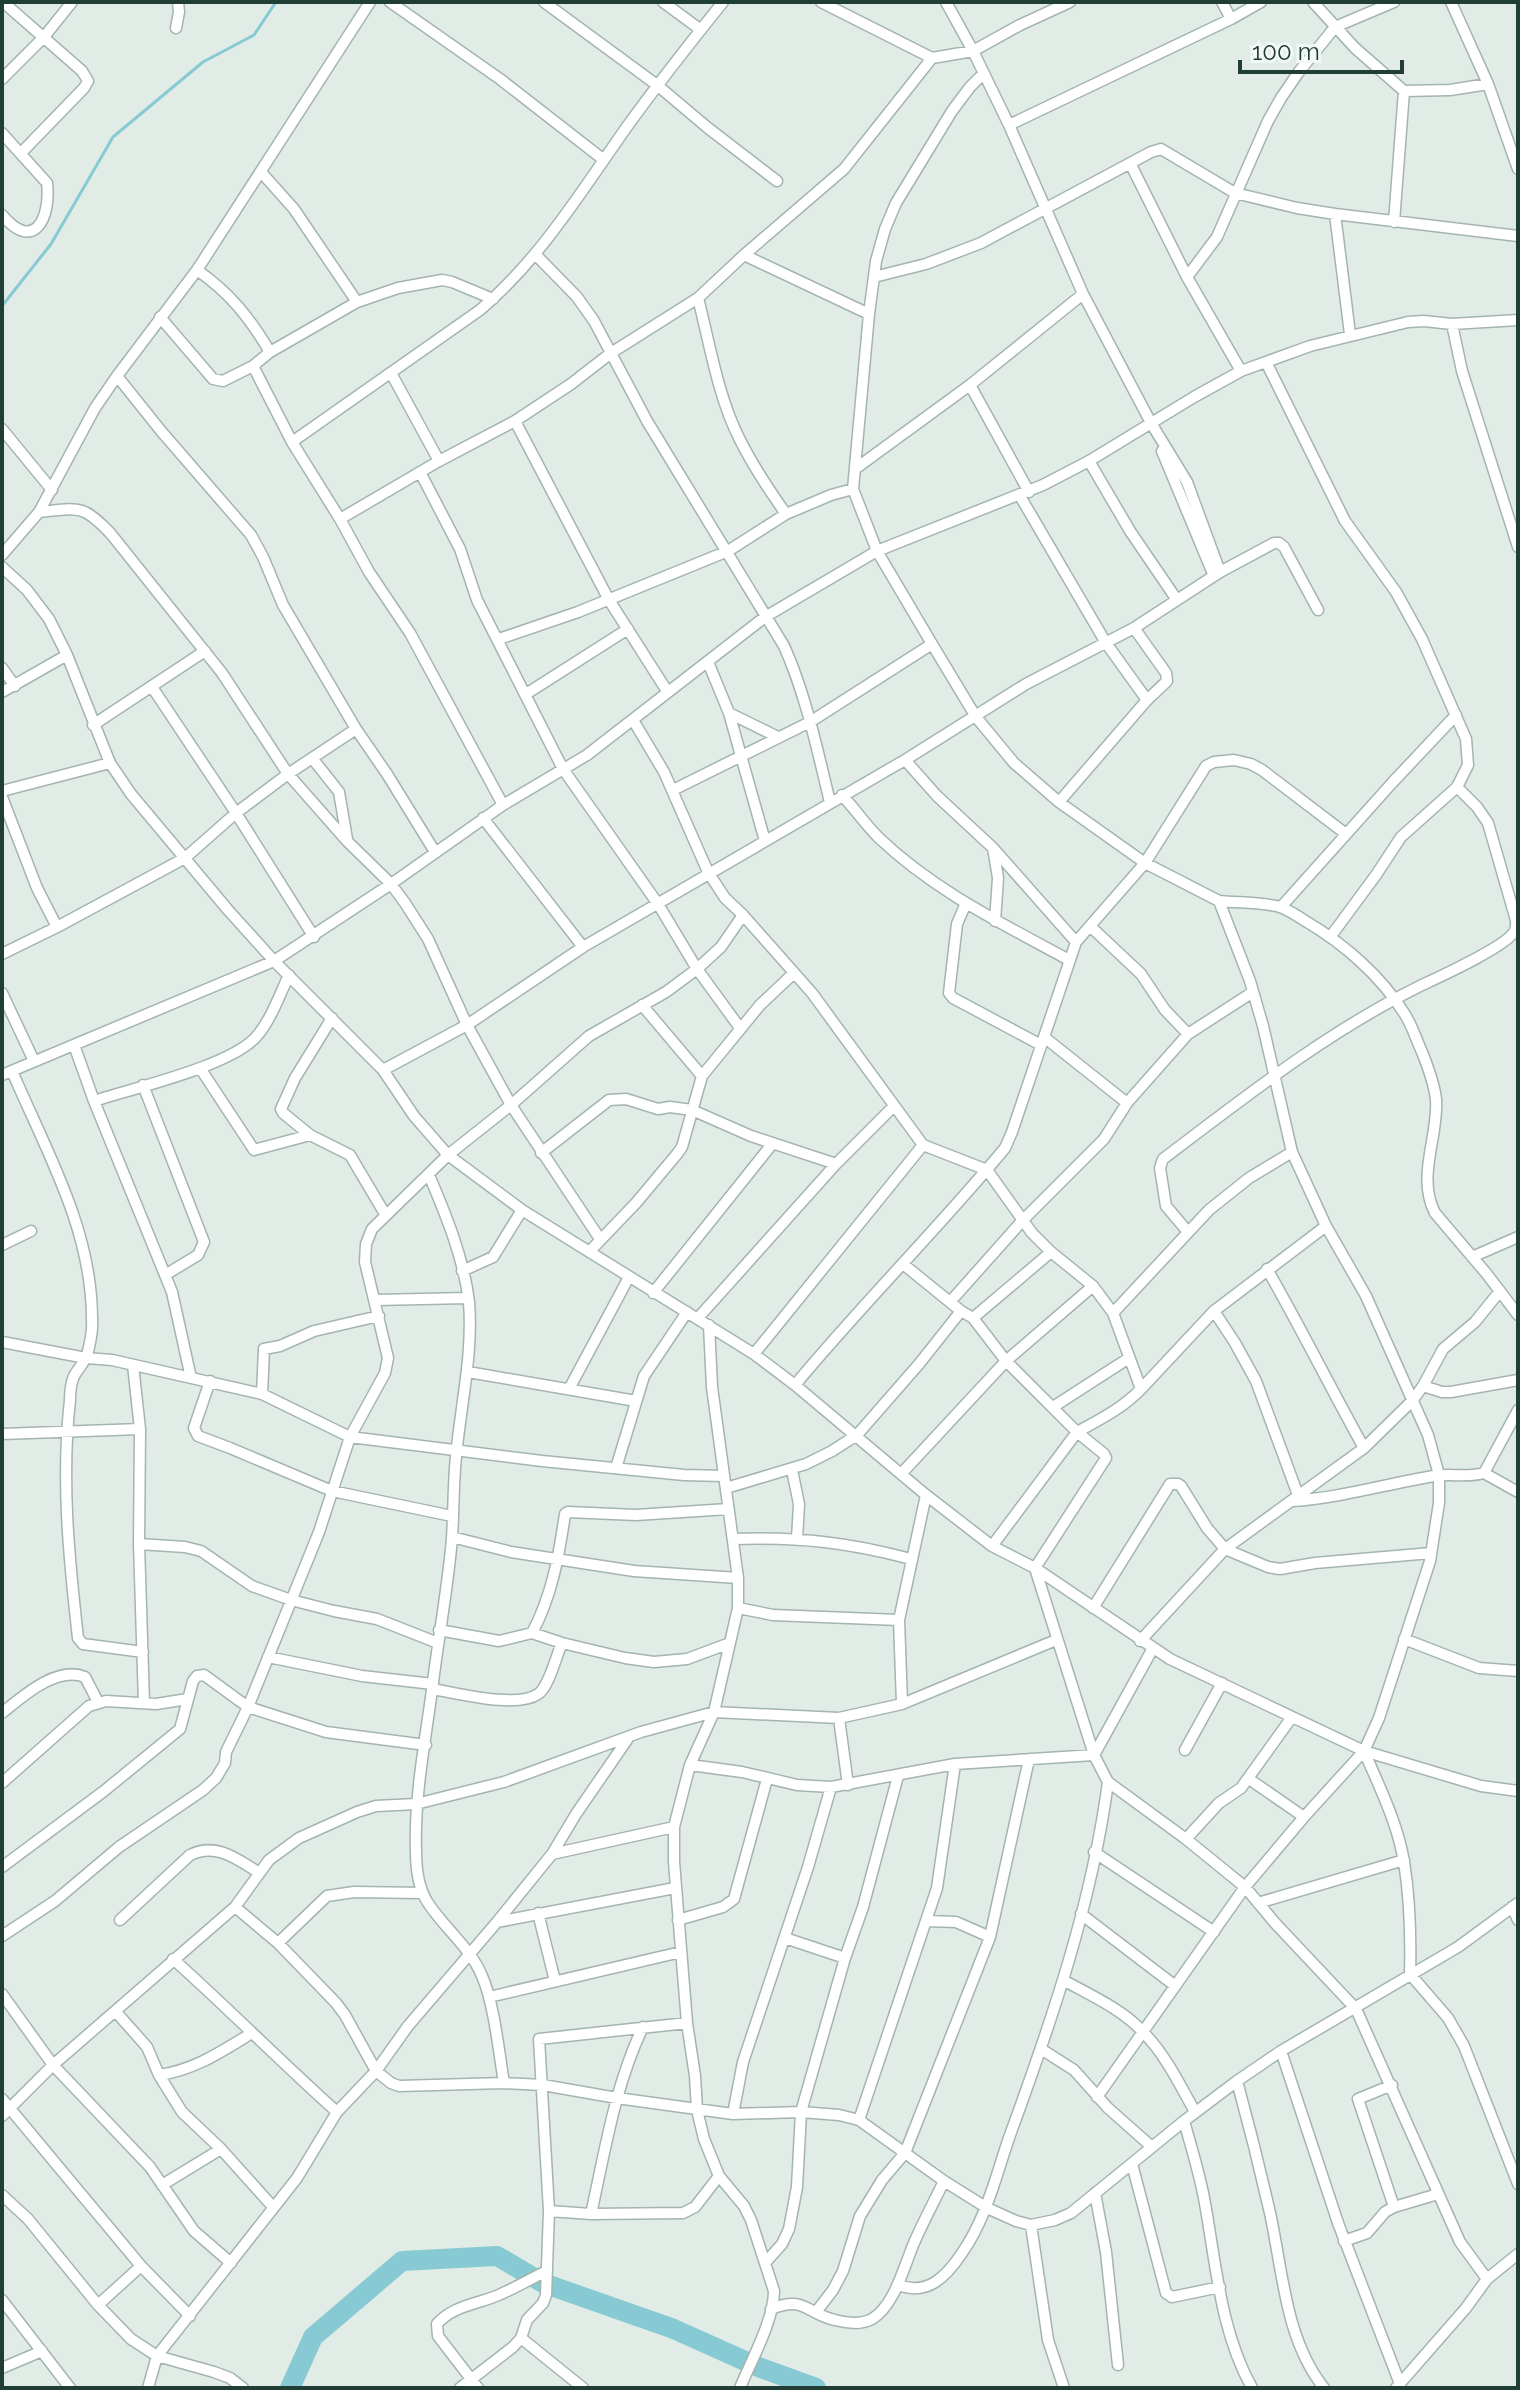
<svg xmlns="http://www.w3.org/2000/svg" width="1520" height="2390" font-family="Raleway,sans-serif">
  <rect width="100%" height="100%" fill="#e1ece7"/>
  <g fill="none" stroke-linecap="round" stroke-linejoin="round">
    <!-- stream -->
    <path stroke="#87cad4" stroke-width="3" d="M2 306 51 244 113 137 203 62 254 35 276 2"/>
    <!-- river -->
    <path stroke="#87cad4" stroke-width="20" d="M290 2388 313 2337 402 2261 497 2256 543 2283 674 2329 761 2368 816 2388"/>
    <defs>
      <path id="minor" d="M3 2 82 71 88 81 84 88 21 153
        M390 2 500 79 604 160
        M544 2 657 85 708 128 777 181
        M663 2 701 30
        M821 2 932 58 973 51 1020 25 1070 2
        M946 2 973 51 1009 125 1083 294 1151 423 1187 482 1220 572
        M1222 2 1231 19
        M1313 2 1355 48 1404 91 1450 90 1488 84
        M1451 2 1488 84 1518 169
        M176 28 179 12 178 2
        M983 74 970 87 952 111 896 203 885 229 876 261 869 314 853 489 877 551 932 644 976 717 1014 763 1059 802 1145 863 1219 901 1250 981 1263 1026 1292 1152 1326 1226 1366 1296 1428 1435 1439 1475V1503L1430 1561 1379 1718 1364 1751 1304 1817 1245 1887 1097 2097
        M2 79 44 37 72 2
        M1009 125 1231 19 1261 2
        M2 133 47 183C51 216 35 254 2 215
        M1130 163 1187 277 1241 371
        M261 172 294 209 357 302
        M1335 214 1350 334
        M1394 222 1404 91
        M536 255 577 297 594 321 647 421 784 646C806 695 817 749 830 802
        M744 255 869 314
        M197 270C230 293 249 317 270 352L253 366 292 442 340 519 369 572 410 633 503 805
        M874 277 926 264 981 243 1151 152 1161 149 1235 193 1297 208 1335 214 1518 236
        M1187 277 1217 237 1268 121 1281 98 1298 73 1335 27 1394 2
        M698 298C710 345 718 397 740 440 753 466 769 490 786 514
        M160 317 213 379 223 381 253 366
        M1452 324 1462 371 1518 547
        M270 352 357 302 398 288 442 280 452 282 493 299
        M1266 362 1345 521 1396 592 1422 639 1466 739 1468 765 1457 787 1401 837 1376 875 1331 936
        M391 373 439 461
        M117 376 161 431 251 535 263 557 283 605 356 729 387 774 435 852
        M970 385 1029 492
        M515 421 609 600 667 691
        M2 429 52 490
        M292 442 480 310C540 259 581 192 626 128 657 85 690 43 723 2
        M1162 451 1214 576
        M1089 461 1130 531 1177 600
        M855 469 970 385 1083 294
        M420 472 460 549 477 600 563 769 658 904 697 969 740 1028
        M1020 496 1106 643 1147 700
        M39 512C79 508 83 504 111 534L222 673 288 774 347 841 391 884 405 903 428 939 467 1025 511 1105 600 1239
        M340 519 439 461 515 421 571 384 611 353 698 298 744 255 844 169 932 58
        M2 555 39 512 95 408 117 376 197 270 370 2
        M2 567 27 590 49 619 67 655 110 763 131 794 228 910 274 961 383 1070 414 1116 448 1155 522 1210 754 1354 795 1385 926 1495 992 1546 1035 1568 1170 1659 1364 1751 1481 1786 1518 1791
        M499 639 578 612 728 551 786 514 831 495 853 489
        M708 662 729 713 765 841
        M2 668 15 686
        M152 687 236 813 314 937
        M2 692 67 655
        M526 694 628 629
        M729 713 778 737
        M633 720 664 772 708 872 725 898 743 915 812 993 923 1145
        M93 725 205 651
        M312 758 339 792 347 839
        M905 760 937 796 993 848 1076 942
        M673 790 810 722 932 644
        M2 791 110 763
        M842 795C854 808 865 824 878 837 933 890 1003 924 1069 960
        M2 797 37 888 57 927
        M1059 802 1147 700 1167 681 1166 673 1134 628
        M483 818 583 947
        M993 848 998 878 995 921
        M1219 901C1239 903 1262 902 1280 907 1289 910 1299 917 1307 922 1344 944 1381 976 1404 1013 1412 1025 1416 1039 1422 1052 1428 1067 1434 1083 1436 1099 1439 1136 1416 1176 1435 1213L1486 1273 1518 1315
        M966 903 957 924 949 993 953 998 1041 1045
        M1281 907 1392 783 1456 715
        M1090 926 1141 974 1165 1010 1188 1034 1253 992
        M2 954 57 927 185 858 236 813 288 774 356 729
        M2 993 34 1061
        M642 1005 702 1076
        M332 1018 295 1078 281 1109 283 1113 310 1135 350 1155 385 1214
        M1044 1037 1127 1103
        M74 1045 94 1101 172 1292 191 1378
        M200 1068 254 1150 310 1135
        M383 1070 467 1025 583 947 905 760 1026 684 1134 628 1220 572 1274 543H1279L1284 547 1318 610
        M12 1071C46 1151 92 1229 92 1319 93 1331 90 1344 87 1355 84 1363 78 1369 74 1376 71 1383 70 1392 70 1400 61 1479 69 1559 78 1638L83 1644 143 1652
        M2 1075 274 961 391 884 503 805 587 755 765 617 877 551 1043 485 1089 461 1194 397 1241 371 1310 346 1408 322 1424 321 1452 324 1518 320
        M143 1085 204 1242 198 1255 165 1275
        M94 1101C134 1088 230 1066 256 1037 270 1022 280 994 289 975
        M1292 1152 1249 1178 1209 1210 1113 1313 1141 1389C1123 1408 1099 1420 1077 1432L1104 1454 1106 1458 1035 1568 1094 1755 1108 1782 1186 1839 1245 1887 1275 1923 1356 2009 1460 2242 1487 2279
        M541 1153 609 1100 626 1099 658 1109 670 1107 692 1110 751 1136 836 1164
        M429 1175C446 1215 464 1259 469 1302 473 1351 462 1399 457 1447 453 1477 454 1508 452 1538 448 1586 439 1634 433 1682 426 1738 414 1795 416 1851 416 1868 418 1888 428 1903 445 1929 470 1947 482 1976 494 2003 499 2053 504 2083
        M1188 1232 1166 1206 1160 1168 1163 1159C1245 1097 1327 1032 1420 986 1439 977 1505 947 1514 932 1517 927 1516 925 1516 920L1488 823 1477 807 1457 787
        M2 1245 31 1231
        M589 1252 636 1203 677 1154 682 1147 702 1076 760 1005 794 973
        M1472 1257 1518 1237
        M903 1264 961 1311 973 1318 1006 1361 1077 1432 992 1546
        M1267 1269C1301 1328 1331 1389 1364 1448
        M462 1271 493 1257 522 1210
        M653 1293 773 1143
        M375 1300 468 1298
        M950 1302 1023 1220 1104 1139 1127 1103 1188 1034
        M1214 1311 1235 1343 1256 1381 1298 1495
        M698 1318 836 1164 893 1107
        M973 1318 1051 1252
        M709 1325 712 1387 738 1578V1608L714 1712 690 1765 674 1827V1862L687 2023 695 2076 697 2110 704 2139 719 2176 744 2206 751 2220 774 2291C774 2320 751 2361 740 2388
        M2 1342 86 1358 112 1360 262 1394 350 1437 542 1461 684 1475 724 1476
        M754 1354 923 1145 987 1170 1032 1233 1051 1252 1093 1286 1113 1313
        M133 1365 140 1429 139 1544 144 1703
        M468 1372 636 1401
        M210 1381 194 1428 198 1436 230 1448 332 1491 452 1516
        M795 1385C862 1304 938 1229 1005 1148L1012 1132 1076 942 1145 863 1206 766 1214 762 1234 760 1251 764 1262 770 1346 834
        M1423 1386 1442 1392H1451L1518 1380
        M569 1389 629 1277
        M1141 1389 1214 1311 1326 1226
        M262 1394 264 1349 280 1346 314 1331 379 1316
        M1053 1407 1129 1358
        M2 1434 140 1429
        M616 1468 644 1376 687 1312
        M792 1470 799 1504 797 1539
        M1484 1473 1518 1410
        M901 1474 1006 1361 1093 1286
        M726 1488 806 1464 832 1451 857 1435 919 1364 961 1311
        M1292 1501C1340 1498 1386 1484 1434 1476 1451 1473 1467 1478 1484 1473L1518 1492
        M452 1537 511 1552 634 1571 738 1578
        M733 1539C799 1537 847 1542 911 1559
        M139 1544 185 1547 201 1551 252 1586 291 1600 334 1611 377 1619 438 1643
        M738 1608 773 1615 899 1620
        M1093 1608 1170 1484H1178L1181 1486 1207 1528 1225 1549 1268 1567 1280 1569 1315 1563 1431 1553
        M439 1630 499 1641 532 1633 562 1643 625 1658 654 1662 687 1659 730 1643
        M532 1633C552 1596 559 1555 565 1514L568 1512 636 1515 728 1509
        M1404 1639 1479 1668 1518 1671
        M1140 1641 1225 1549 1364 1448 1412 1401 1423 1386 1443 1349 1475 1322 1500 1291
        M268 1657 362 1676 433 1684
        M432 1689C458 1693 517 1709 538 1694 549 1687 556 1656 562 1643
        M902 1704 899 1620 926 1495
        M2 1713C22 1697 57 1665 85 1677L98 1702
        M839 1718 848 1785
        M1185 1750 1222 1683
        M1364 1751C1379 1786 1398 1824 1404 1862 1410 1899 1411 1937 1410 1974L1448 2018 1464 2046 1518 2184
        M690 1765 742 1772 797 1785 831 1787 955 1764 1094 1755 1153 1648
        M1249 1779 1304 1817
        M2 1783 89 1706 106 1701 156 1704 188 1699
        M1186 1839 1219 1803 1241 1788 1292 1717
        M1094 1852 1214 1932
        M552 1854 674 1827
        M2 1867 104 1791 180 1729 193 1681 197 1676 204 1675 248 1707 326 1732 426 1745
        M1258 1903 1404 1860
        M235 1907 278 1943 336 2003 345 2015 376 2071 391 2083 399 2086 504 2083 543 2085 617 2098 733 2114 801 2112 839 2115 859 2120 944 2181 987 2208 1016 2221 1031 2225 1055 2220 1071 2213 1184 2121 1237 2081 1281 2051 1458 1947 1518 1903
        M1512 1907 1518 1920
        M538 1913 555 1981
        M1081 1914 1174 1985
        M120 1920 190 1855C216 1842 237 1859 258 1872
        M678 1920 723 1907 734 1899 767 1779
        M927 1921 956 1922 990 1937
        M497 1922 675 1888
        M2 1936 55 1901 119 1847 203 1790 216 1778 225 1763 226 1752 248 1707 319 1532 350 1437 385 1373 388 1358 365 1262 366 1244 372 1229 448 1155 511 1105 589 1036 666 992 697 969 721 947 743 915
        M785 1938 845 1958
        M278 1943 327 1896 354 1892 423 1893
        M173 1959C229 2009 281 2062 337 2112
        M1063 1980C1090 1995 1122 2009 1143 2032 1165 2054 1180 2085 1195 2112
        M2 1994 53 2065 150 2167 194 2231 231 2263
        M489 1997 681 1952
        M116 2012 147 2047 159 2075 182 2112 221 2149 273 2207
        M1041 2049 1074 2070 1108 2108 1152 2147
        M1281 2051 1338 2223 1400 2384
        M159 2075C195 2070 222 2051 252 2033
        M1237 2081C1249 2125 1260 2169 1270 2213 1283 2272 1285 2339 1324 2388
        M1392 2085 1358 2099 1394 2207
        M2 2099 141 2266 190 2316
        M733 2114 743 2062 808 1867 831 1787
        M2 2116 53 2065 235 1907 269 1860 299 1838 357 1812 376 1806 416 1804 504 1782 641 1732 714 1712 839 1718 902 1704 1056 1640
        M859 2120 937 1888 955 1764
        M1184 2121C1191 2146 1199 2172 1204 2198 1216 2262 1220 2331 1252 2388
        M1132 2164 1166 2293 1172 2297 1220 2287
        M162 2185 221 2149
        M1095 2193 1106 2252 1118 2365
        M2 2195 28 2219 98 2305 131 2339 157 2356 214 2372 230 2378 243 2388
        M549 2211 591 2214 683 2213 695 2207 719 2176
        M591 2214C605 2151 615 2085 643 2027
        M1031 2225 1048 2340 1064 2388
        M1344 2241 1367 2233 1385 2212 1394 2207 1438 2194
        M765 2263 782 2244 789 2229 797 2187 801 2112 845 1958 863 1907 898 1776
        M898 2285C928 2296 946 2277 962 2253 987 2217 996 2175 1010 2135 1052 2020 1092 1903 1108 1782
        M2 2300 70 2388
        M98 2305 141 2266
        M771 2309C806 2295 806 2314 835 2320 848 2323 860 2325 872 2319 895 2305 904 2266 914 2243 923 2222 934 2202 944 2181
        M816 2312 833 2290 843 2271 860 2216 882 2180 905 2153 990 1937 1029 1759
        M521 2338 583 2388
        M2 2368 42 2351
        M148 2388 157 2356 297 2178 337 2112 376 2071 408 2026 497 1922 552 1854 576 1814 629 1737
        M460 2388 513 2347 521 2338 527 2320 543 2303 546 2295 549 2211 539 2039 687 2023
        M478 2388 438 2336 437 2324C453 2305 480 2304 501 2294 517 2287 532 2278 547 2271
        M1396 2388 1466 2308 1487 2279 1518 2254"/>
    </defs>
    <!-- minor casing -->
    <use href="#minor" stroke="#a4b4ae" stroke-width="13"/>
    <!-- minor -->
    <use href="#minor" stroke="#fff" stroke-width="10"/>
  </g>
  <!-- border -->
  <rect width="1520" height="2390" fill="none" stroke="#213e35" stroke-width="8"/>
  <!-- scale -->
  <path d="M1240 60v12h162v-12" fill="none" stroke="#213e35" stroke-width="4"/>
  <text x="1252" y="60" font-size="24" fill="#213e35" stroke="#f2f9f5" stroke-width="6" paint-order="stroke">100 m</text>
</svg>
